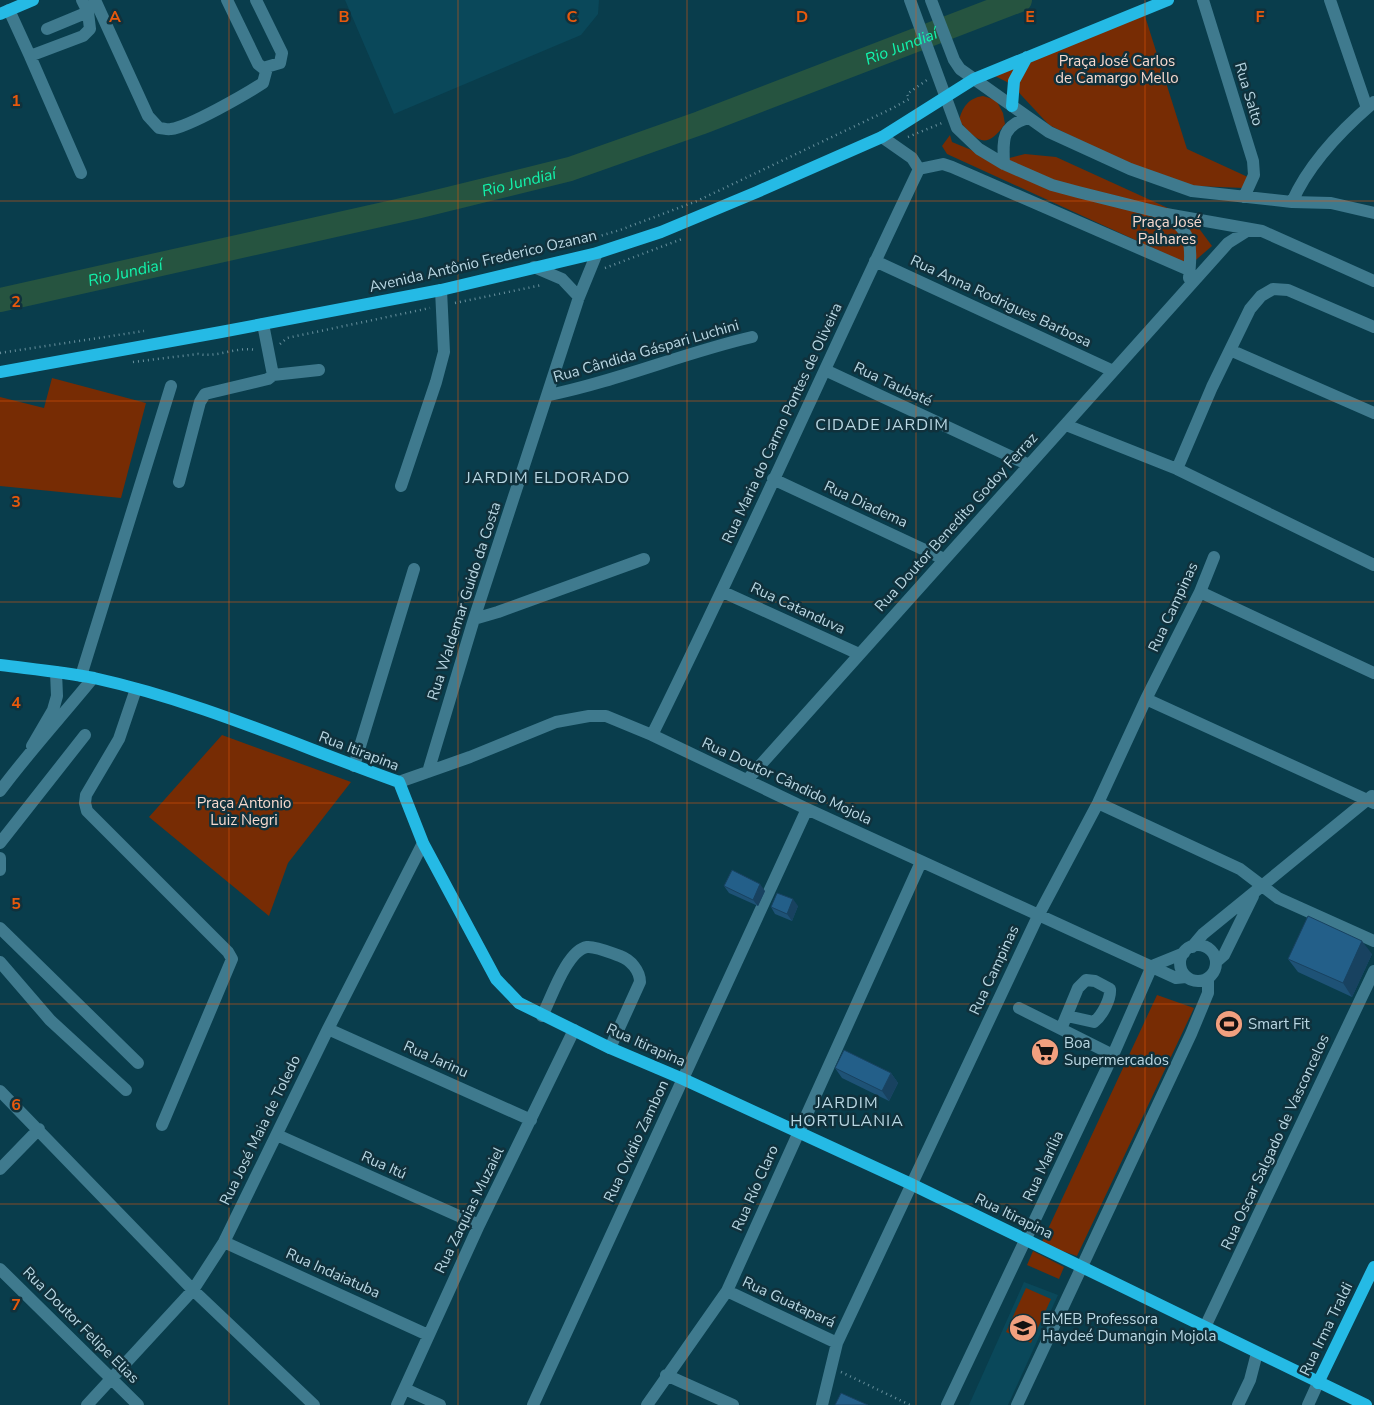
<svg xmlns="http://www.w3.org/2000/svg" width="1374" height="1405" font-family="'Nunito Sans',sans-serif">
  <rect width="100%" height="100%" fill="#093d4c"/>
  <!-- built -->
  <path fill="#0a485a" d="M345 0H599L598 14 581 35 394 114Z
    M1024 1282 1058 1295 1008 1405H969Z"/>
  <!-- green -->
  <path fill="#772c04" d="M1144 13 1187 149 1250 178 1244 188 1194 186 1120 160 1049 125 1011 84 995 76Z
    M983 96 996 100 1003 113 1005 124C986 151 977 141 959 121 962 108 968 98 983 96Z
    M950 135 952 142 998 161 1025 154 1056 157 1192 219 1212 246 1190 265 947 154 942 146Z
    M52 378 146 403 121 498 0 486V397L44 408Z
    M222 735 351 782 288 863 269 916 149 817Z
    M1157 995 1194 1008 1077 1256 1041 1244Z
    M1033 1251 1064 1267 1059 1279 1027 1265Z
    M1026 1288 1051 1299 1031 1343 1006 1332Z"/>
  <g fill="none" stroke-linecap="round" stroke-linejoin="round">
    <!-- river -->
    <path stroke="#265440" stroke-width="24" id="s1" d="M0 300 420 206 570 169 700 123 1020 0"/>
    <!-- path -->
    <path stroke="#68909d" stroke-width="2.5" stroke-dasharray="1 4" stroke-linecap="butt" d="M908 137 942 123
      M573 244 620 230 697 201 893 108 909 99 907 94 927 80
      M605 268 682 239
      M455 303 542 285
      M280 344 287 338 430 308
      M0 353 144 331
      M133 362 198 354C218 358 237 346 256 350
      M841 1372 910 1405"/>
    <!-- minor -->
    <path stroke="#3f7a8e" stroke-width="12" d="M95 0 148 116 159 128C163 128 167 130 171 129 189 127 246 94 263 83L267 68
      M227 0 258 64 263 68 280 63 282 53 256 0
      M910 0 957 128 979 149 1004 164 1052 185 1078 192 1166 214 1262 231 1374 281
      M931 0 954 60 960 69 1049 132 1130 169 1192 191 1292 202 1331 203 1374 213
      M1203 0 1253 161 1254 175 1244 197
      M1330 0 1367 108
      M9 10 30 56 83 36 90 29 88 12 82 0
      M47 29 88 12
      M30 56 81 173
      M882 137 912 158 919 169
      M1004 164C1003 140 1001 126 1028 118
      M919 169 943 164 952 167 1189 270
      M1292 202C1309 163 1341 130 1374 102
      M1169 216C1194 235 1191 249 1189 278
      M875 261 1113 371
      M534 267 562 279 579 297
      M1230 350 1374 413
      M825 370 1029 465
      M273 375 319 370
      M549 395C618 381 683 353 752 337
      M1066 425 1177 469 1374 565
      M1177 469 1212 387 1250 309 1261 296 1273 289 1288 290 1374 327
      M773 479 944 559
      M179 482 200 402 205 394 268 379 273 375 263 324
      M401 486 436 382 444 352 441 290
      M723 592 859 654
      M1200 592 1374 673
      M474 619 498 612 644 559
      M81 676 171 386
      M136 689 119 739 86 795 85 803 87 811 228 952 232 959 162 1125
      M1146 699 1374 803
      M652 735C745 548 829 357 919 169
      M32 746 53 710 57 696 56 672
      M354 766 414 569
      M428 772 474 619 579 297 597 253
      M747 780 1228 243 1247 231H1262
      M399 782 470 757 556 722 589 716H606L652 735 807 809 1176 978 1186 977
      M0 791C29 752 62 716 93 678
      M1098 803 1240 869 1278 898 1374 941
      M0 843 85 735
      M0 858V870
      M0 928 138 1063
      M1180 963a18 18 0 1 1 36 0a18 18 0 1 1-36 0Z
      M1192 947 1203 934 1372 796
      M0 962 50 1020 126 1090
      M1216 962 1224 955 1253 896
      M1152 966 1184 953
      M1019 1008 1113 1055
      M542 1016C551 999 567 950 587 947 596 946 611 953 620 956 631 960 640 971 640 982L610 1048
      M328 1029 531 1120
      M1061 1029 1078 988 1086 980 1095 981 1110 989C1111 999 1102 1016 1094 1022L1067 1016
      M0 1091 193 1290 314 1405
      M277 1135 479 1225
      M0 1169 39 1129
      M224 1242 428 1335
      M0 1269 138 1405
      M727 1291 837 1343
      M1205 1327 1374 971
      M666 1375 733 1405
      M405 1389 440 1405
      M87 1405 193 1290 224 1242 328 1029 423 843
      M397 1405 479 1225 574 1030
      M533 1405 807 809
      M647 1405 727 1291 921 862
      M822 1405 837 1343 1038 916 1098 803 1146 699 1200 592 1214 557
      M947 1405 1113 1055 1152 966
      M1017 1405 1191 1034 1208 993V979
      M1238 1405 1250 1380 1257 1353
      M1308 1405 1318 1383"/>
    <!-- major -->
    <path stroke="#25bae5" stroke-width="12" d="M0 14 33 0
      M1012 106 1014 81 1027 57
      M0 372 221 332 441 290 597 253 661 232 757 192 882 137 974 79 1168 0
      M0 665C31 669 63 672 94 678 199 701 298 746 399 782L423 843 496 979 519 1003 610 1048 683 1079 911 1184 1366 1405
      M1318 1383 1374 1267"/>
  </g>
  <!-- wall -->
  <path fill="#1e5276" d="M724 886 765 891 758 906 729 893Z
    M798 906 792 921 775 914 771 907Z
    M1372 954 1352 997 1298 972 1288 959Z
    M835 1068 891 1073 898 1083 889 1101 842 1078Z"/>
  <!-- shaded-wall -->
  <path fill="#184260" d="M760 884 765 891 758 906 753 900Z
    M793 899 798 906 792 921 787 914Z
    M1362 941 1372 954 1352 997 1343 983Z
    M891 1073 898 1083 889 1101 882 1091Z"/>
  <!-- building -->
  <path fill="#235f89" stroke="#184260" d="M732 870 760 884 753 900 724 886Z
    M777 893 793 899 787 914 771 907Z
    M1308 916 1362 941 1343 983 1288 959Z
    M844 1050 891 1073 882 1091 835 1068Z
    M841 1393 868 1405H835Z"/>
  <!-- grid -->
  <path fill="none" stroke="#e8590c" stroke-width="1" stroke-opacity="0.55" d="M229 0V1405M458 0V1405M687 0V1405M916 0V1405M1145 0V1405M0 201H1374M0 401H1374M0 602H1374M0 803H1374M0 1004H1374M0 1204H1374"/>
  <!-- icons -->
  <defs>
    <symbol id="stadium-disc" viewBox="-11 -11 22 22"><circle r="9.5" fill="#f2a07f" stroke="#10313c"/><path d="M0-5a6.5 5 0 1 0 0 10a6.5 5 0 1 0 0-10ZM-3.5-1.8h7v3.6h-7Z" fill="#111"/></symbol>
    <symbol id="supermarket-disc" viewBox="-11 -11 22 22"><circle r="9.5" fill="#f2a07f" stroke="#10313c"/><path d="M-6-5.5h2.5l.6 2H6L4.5 2H-2.5L-4.4-4H-6ZM-1.5 3.2a1.3 1.3 0 1 0 .1 0ZM3 3.2a1.3 1.3 0 1 0 .1 0Z" fill="#111"/></symbol>
    <symbol id="school-disc" viewBox="-11 -11 22 22"><circle r="9.5" fill="#f2a07f" stroke="#10313c"/><path d="M0-5L7-2L0 1L-7-2ZM-4 1L0 2.5L4 1V4Q0 6-4 4Z" fill="#111"/></symbol>
  </defs>
  <g fill-rule="evenodd">
    <use href="#stadium-disc" x="1213" y="1008" width="32" height="32"/>
    <use href="#supermarket-disc" x="1029" y="1036" width="32" height="32"/>
    <use href="#school-disc" x="1007" y="1312" width="32" height="32"/>
  </g>
  <g text-anchor="middle" stroke-width="5" stroke-linejoin="round" paint-order="stroke">
    <!-- park labels -->
    <g font-size="15" fill="#f7d9ce" stroke="#10313c">
      <text x="1117" y="66">Praça José Carlos<tspan x="1117" dy="17">de Camargo Mello</tspan></text>
      <text x="1167" y="227">Praça José<tspan x="1167" dy="17">Palhares</tspan></text>
      <text x="244" y="808">Praça Antonio<tspan x="244" dy="17">Luiz Negri</tspan></text>
    </g>
    <!-- street labels -->
    <g font-size="15" fill="#b9d7e3" stroke="#10313c">
      <text transform="translate(1249 94) rotate(73)" y="5">Rua Salto</text>
      <text transform="translate(483 261) rotate(-13)" y="5">Avenida Antônio Frederico Ozanan</text>
      <text transform="translate(1001 301) rotate(25)" y="5">Rua Anna Rodrigues Barbosa</text>
      <text transform="translate(646 351) rotate(-16)" y="5">Rua Cândida Gáspari Luchini</text>
      <text transform="translate(893 384) rotate(25)" y="5">Rua Taubaté</text>
      <text transform="translate(782 423) rotate(-65)" y="5">Rua Maria do Carmo Pontes de Oliveira</text>
      <text transform="translate(866 504) rotate(25)" y="5">Rua Diadema</text>
      <text transform="translate(956 522) rotate(-48)" y="5">Rua Doutor Benedito Godoy Ferraz</text>
      <text transform="translate(464 601) rotate(-72)" y="5">Rua Waldemar Guido da Costa</text>
      <text transform="translate(1173 607) rotate(-65)" y="5">Rua Campinas</text>
      <text transform="translate(798 608) rotate(25)" y="5">Rua Catanduva</text>
      <text transform="translate(359 751) rotate(21)" y="5">Rua Itirapina</text>
      <text transform="translate(787 781) rotate(25)" y="5">Rua Doutor Cândido Mojola</text>
      <text transform="translate(994 970) rotate(-65)" y="5">Rua Campinas</text>
      <text transform="translate(646 1045) rotate(24)" y="5">Rua Itirapina</text>
      <text transform="translate(436 1059) rotate(24)" y="5">Rua Jarinu</text>
      <text transform="translate(260 1130) rotate(-64)" y="5">Rua José Maia de Toledo</text>
      <text transform="translate(636 1141) rotate(-65)" y="5">Rua Ovídio Zambon</text>
      <text transform="translate(1275 1142) rotate(-65)" y="5">Rua Oscar Salgado de Vasconcelos</text>
      <text transform="translate(384 1165) rotate(24)" y="5">Rua Itú</text>
      <text transform="translate(1043 1166) rotate(-65)" y="5">Rua Marília</text>
      <text transform="translate(755 1188) rotate(-66)" y="5">Rua Río Claro</text>
      <text transform="translate(469 1210) rotate(-64)" y="5">Rua Zaquias Muzaiel</text>
      <text transform="translate(1014 1216) rotate(26)" y="5">Rua Itirapina</text>
      <text transform="translate(333 1273) rotate(24)" y="5">Rua Indaiatuba</text>
      <text transform="translate(789 1302) rotate(25)" y="5">Rua Guatapará</text>
      <text transform="translate(81 1325) rotate(45)" y="5">Rua Doutor Felipe Elias</text>
      <text transform="translate(1326 1329) rotate(-64)" y="5">Rua Irma Traldi</text>
    </g>
    <!-- poi labels -->
    <g font-size="15" fill="#b9d7e3" stroke="#10313c" text-anchor="start">
      <text x="1248" y="1029">Smart Fit</text>
      <text x="1064" y="1048">Boa<tspan x="1064" dy="17">Supermercados</tspan></text>
      <text x="1042" y="1324">EMEB Professora<tspan x="1042" dy="17">Haydeé Dumangin Mojola</tspan></text>
    </g>
    <!-- water labels -->
    <g font-size="16" font-style="italic" fill="#12f3ac" stroke="#10313c">
      <text dy="6" stroke="none"><textPath href="#s1" startOffset="938">Rio Jundiaí</textPath></text>
      <text dy="6" stroke="none"><textPath href="#s1" startOffset="532">Rio Jundiaí</textPath></text>
      <text dy="6" stroke="none"><textPath href="#s1" startOffset="128">Rio Jundiaí</textPath></text>
    </g>
    <!-- neighbourhood labels -->
    <g font-size="16" letter-spacing="1" fill="#b9d7e3" stroke="#10313c">
      <text x="882" y="430">CIDADE JARDIM</text>
      <text x="548" y="483">JARDIM ELDORADO</text>
      <text x="847" y="1108">JARDIM<tspan x="847" dy="18">HORTULANIA</tspan></text>
    </g>
  </g>
  <g font-size="16" text-anchor="middle" font-weight="bold" fill="#e8590c" stroke="#10313c" stroke-width="5" stroke-linejoin="round" paint-order="stroke">
    <text x="115" y="22">A</text>
    <text x="344" y="22">B</text>
    <text x="572" y="22">C</text>
    <text x="802" y="22">D</text>
    <text x="1030" y="22">E</text>
    <text x="1260" y="22">F</text>
    <text x="16" y="106">1</text>
    <text x="16" y="307">2</text>
    <text x="16" y="507">3</text>
    <text x="16" y="708">4</text>
    <text x="16" y="909">5</text>
    <text x="16" y="1110">6</text>
    <text x="16" y="1310">7</text>
  </g>
</svg>
